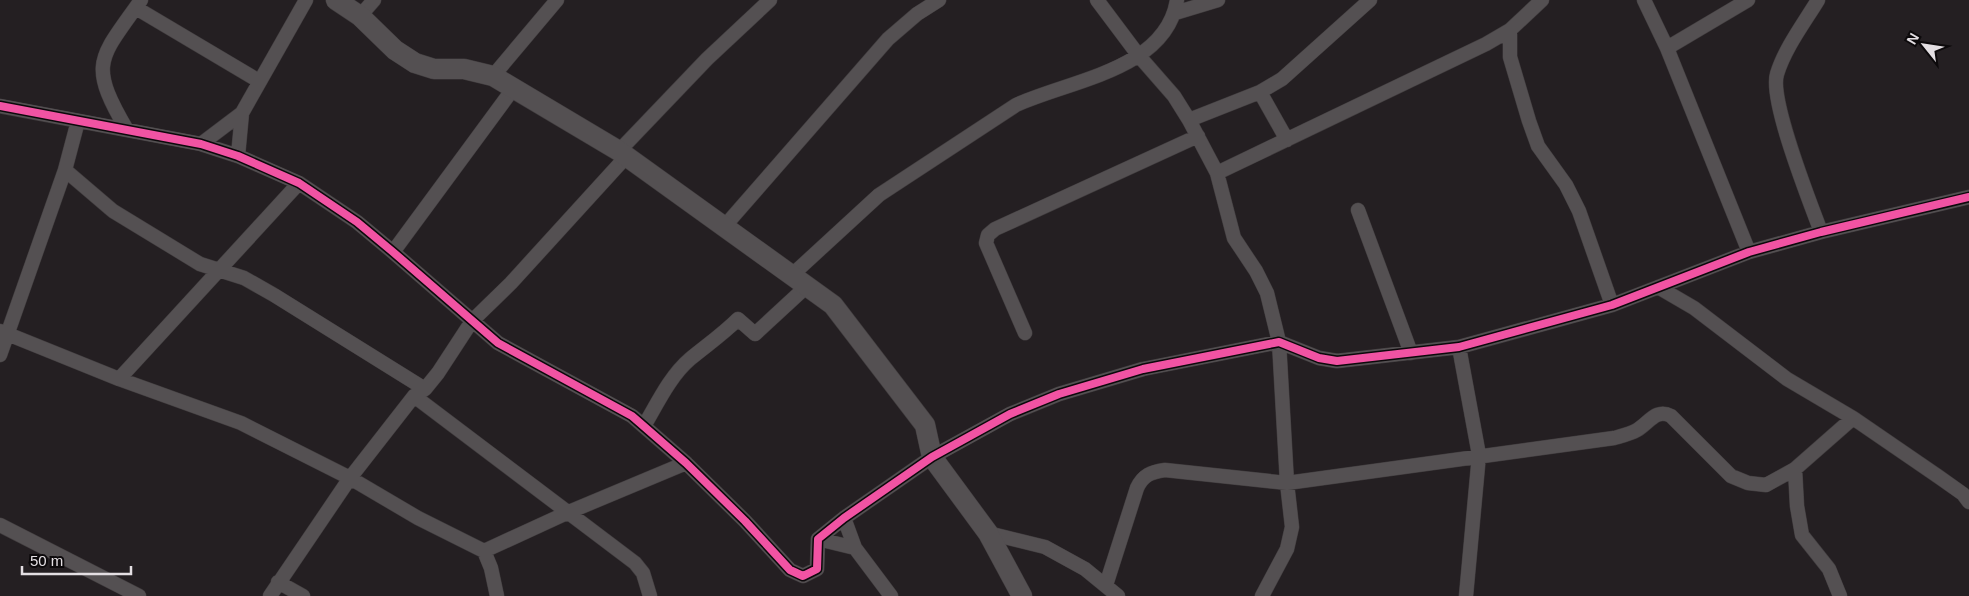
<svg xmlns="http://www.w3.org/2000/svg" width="1969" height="596" font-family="Arial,sans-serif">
  <rect width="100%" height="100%" fill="#241f22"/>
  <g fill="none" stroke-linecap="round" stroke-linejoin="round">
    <defs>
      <path id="street" d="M1097 0 1139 56 1174 96 1189 120 1217 173 1234 238 1256 271 1267 293 1279 342 1287 483 1292 527 1287 549 1262 596
        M1644 0 1667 48 1749 252
        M1818 0C1804 23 1785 48 1777 74 1769 100 1810 202 1821 232
        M136 8 259 81
        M1175 13 1218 0
        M360 16 374 0
        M1510 30V57L1529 121 1538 146 1566 185 1579 211 1612 305
        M1667 48 1748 0
        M493 76 557 0
        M1260 92 1287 140
        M0 106 201 144 238 156 299 183 357 222 393 252 498 343 632 416 686 463 745 521 790 570 803 576 817 569 818 539 844 518 932 457 1010 414 1059 394 1143 369 1279 342 1319 358 1337 361 1459 347 1612 305 1749 252 1821 232 1969 197
        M1189 120 1260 92 1282 79 1370 0
        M127 130C87 62 100 59 141 0
        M201 144 242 113
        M619 151 707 59 770 0
        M238 156 242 113 306 0
        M65 170 113 211 200 264 244 278 274 295 425 389
        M1217 173 1486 44 1510 30 1542 0
        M1358 210 1411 353
        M723 228 888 39 917 14 939 0
        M393 252 513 89
        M792 275 879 195 1016 105C1070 80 1166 70 1177 0
        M1658 287 1694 308 1787 379 1853 418 1939 477 1963 494 1969 502
        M0 331 119 379 241 423 350 478 418 518 484 551 491 568 497 596
        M1025 333 986 243 988 235 995 229 1198 136
        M1459 347 1479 455 1466 596
        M0 355 65 170 78 121
        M119 379 299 183
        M414 396 635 563 643 573 650 596
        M644 426C657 404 670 376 690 359 707 345 723 334 738 319L755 334 807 286
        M1795 469 1797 506 1802 535 1829 569 1840 596
        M844 518 855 548 891 596
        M0 525 139 596
        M988 533 1045 547 1085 569 1118 596
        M818 539 855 548
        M484 551 569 512 686 463
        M278 582 303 596
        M1106 585 1137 488C1143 475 1151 472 1165 470L1287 483 1614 438C1621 436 1630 434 1637 430 1649 423 1656 408 1671 416L1731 476 1748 483 1766 485 1795 469 1853 418
        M270 596 350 478 414 396 425 389 438 373 472 321 511 283 625 158"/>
      <path id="secondary" d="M336 0 360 16 395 50 415 63 434 69H464L493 76 619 151 833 305 925 425 932 457 988 533 1022 596"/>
    </defs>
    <!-- street casing -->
    <use href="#street" stroke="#403c3e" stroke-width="15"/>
    <!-- secondary casing -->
    <use href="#secondary" stroke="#403c3e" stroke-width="21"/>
    <!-- street -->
    <use href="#street" stroke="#545052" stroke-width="14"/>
    <!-- secondary -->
    <use href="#secondary" stroke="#545052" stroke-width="20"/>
    <defs>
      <path id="cycleway" d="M0 106 201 144 238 156 299 183 357 222 393 252 498 343 632 416 686 463 745 521 790 570 803 576 817 569 818 539 844 518 932 457 1010 414 1059 394 1143 369 1279 342 1319 358 1337 361 1459 347 1612 305 1749 252 1821 232 1969 197"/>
    </defs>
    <!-- cycleway casing -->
    <use href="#cycleway" stroke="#0c090b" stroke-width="11"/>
    <!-- cycleway -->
    <use href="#cycleway" stroke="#f153a3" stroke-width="8"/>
  </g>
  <!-- north arrow -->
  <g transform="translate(1924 45) rotate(300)" stroke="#0c090b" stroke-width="4" paint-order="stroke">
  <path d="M0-4L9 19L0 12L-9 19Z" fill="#e4dfe3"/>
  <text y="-8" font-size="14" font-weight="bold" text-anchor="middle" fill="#e4dfe3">N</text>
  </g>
  <!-- scale -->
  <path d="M22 566v8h109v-8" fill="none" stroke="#e4dfe3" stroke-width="2.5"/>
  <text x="30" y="566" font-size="15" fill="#e4dfe3" stroke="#0c090b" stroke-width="4" paint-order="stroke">50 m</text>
</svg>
